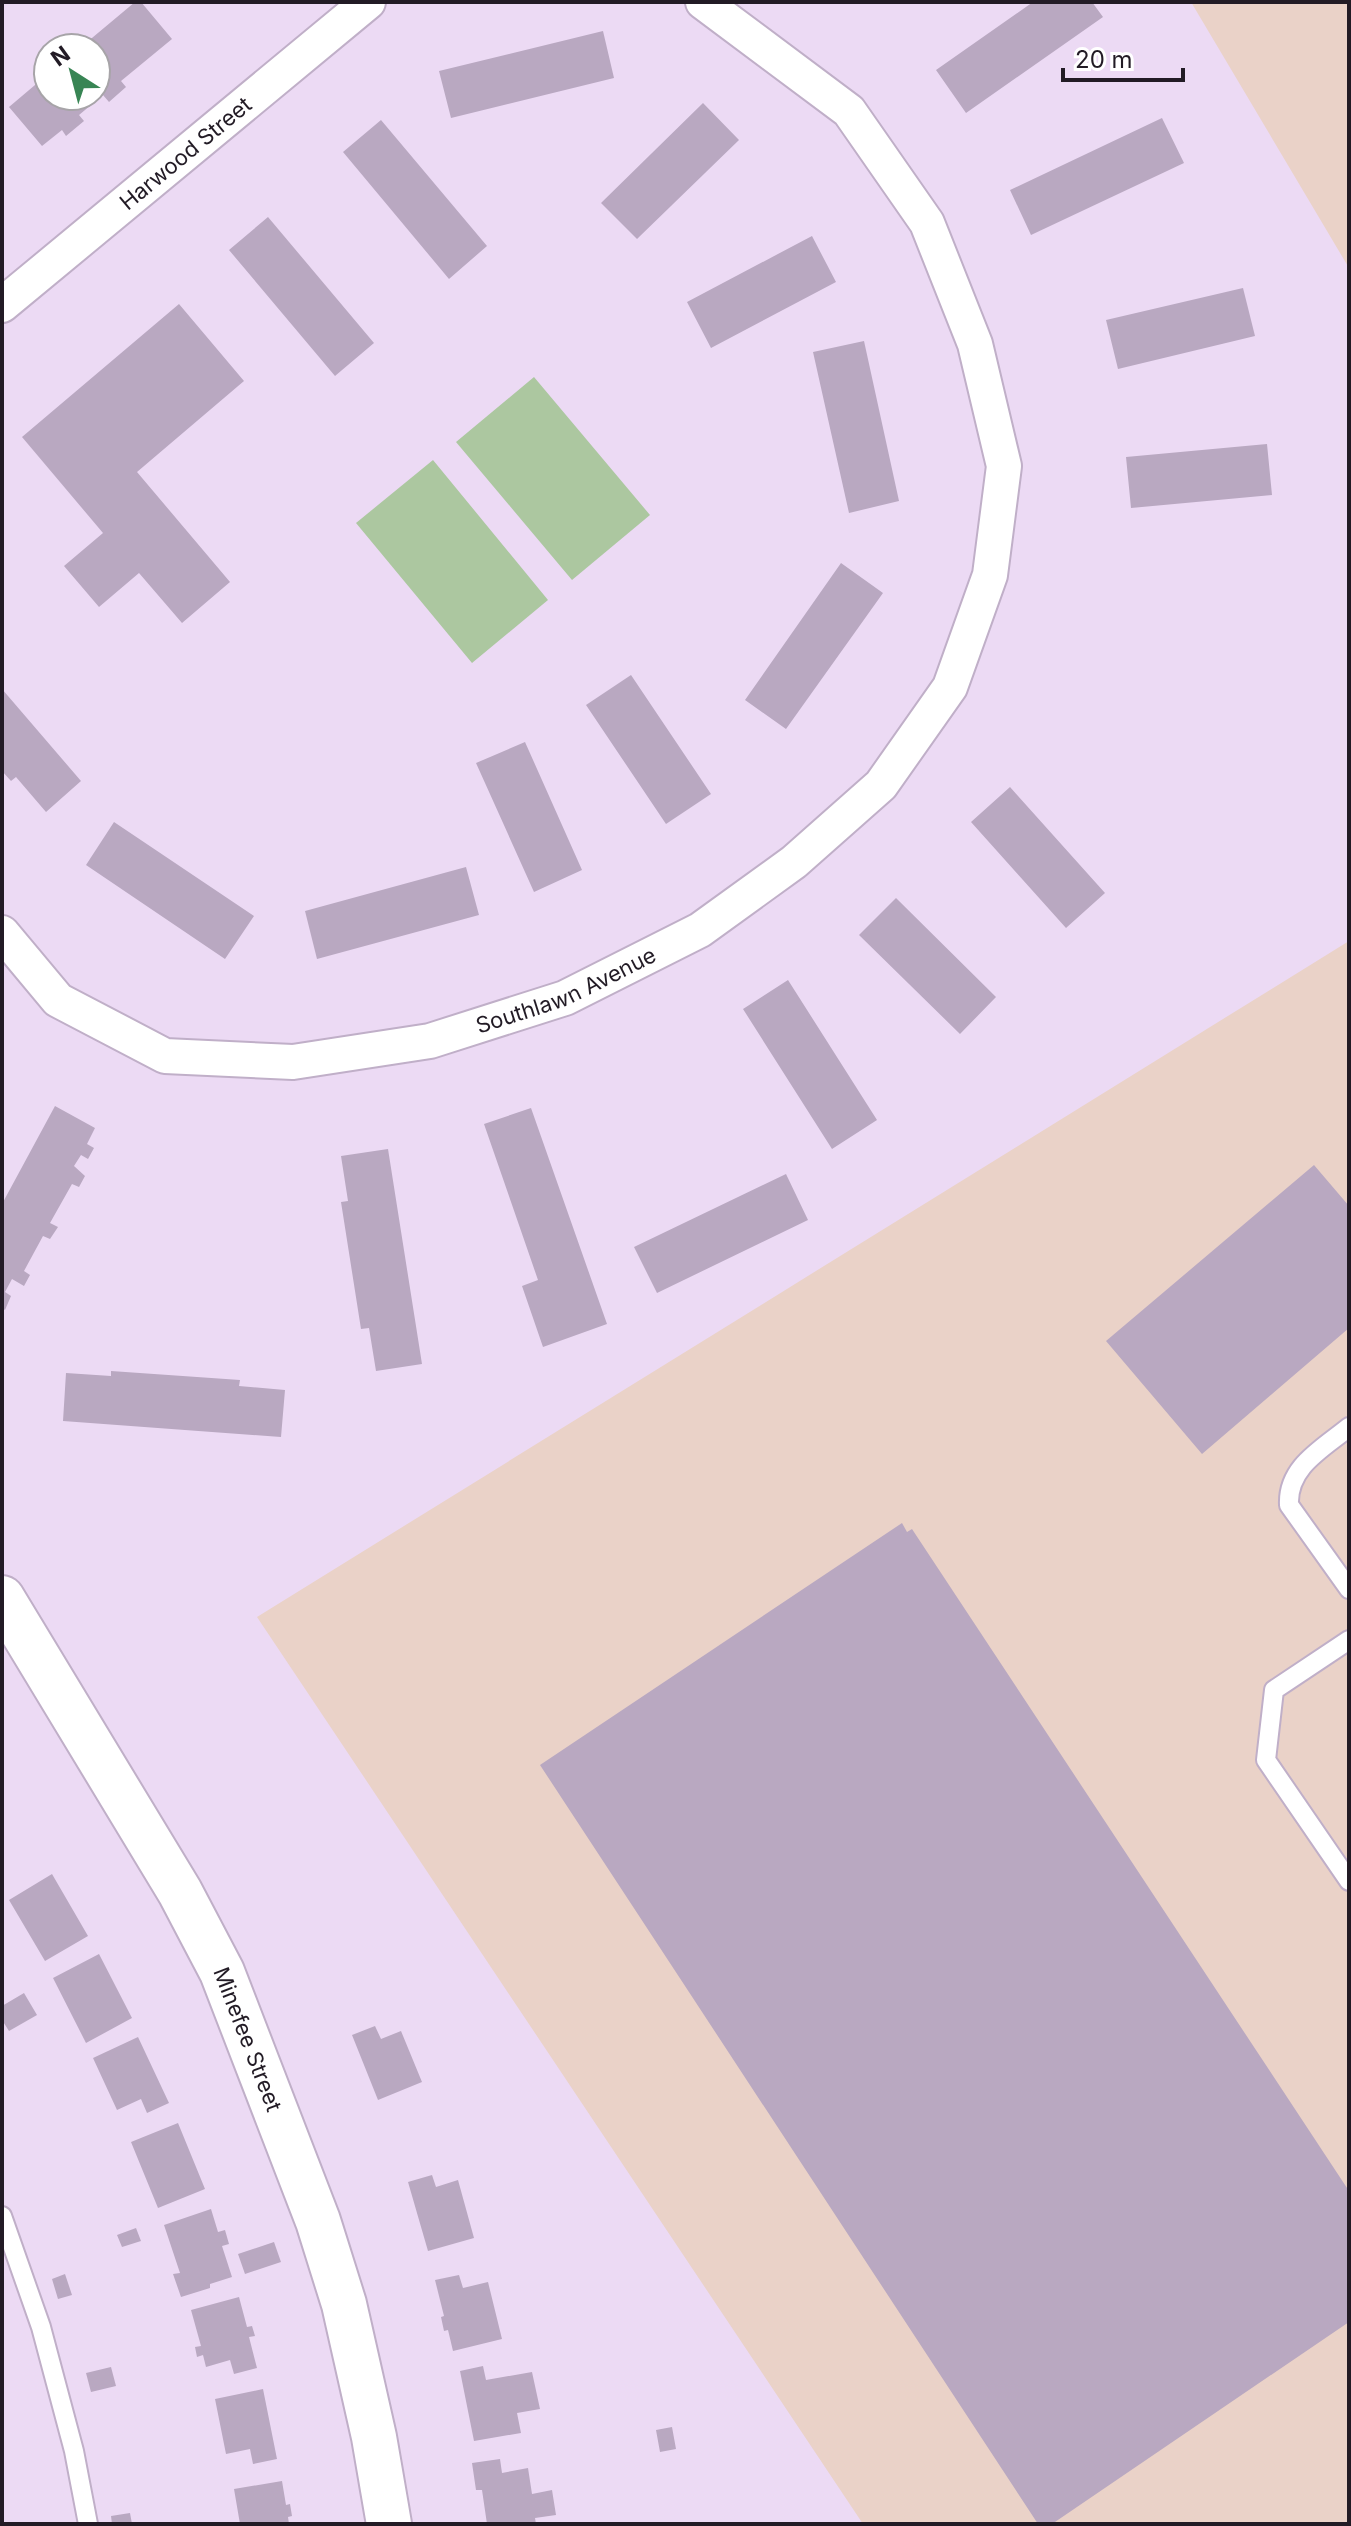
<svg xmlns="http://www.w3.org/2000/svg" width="1351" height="2526" font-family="Inter,sans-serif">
  <rect width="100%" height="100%" fill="#ecdaf4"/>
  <!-- industrial -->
  <path fill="#ead2c8" d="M1191 2H1349V268Z
    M1349 941V2524H863L257 1617Z"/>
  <!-- green -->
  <path fill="#acc7a0" d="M534 377 650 515 572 580 456 442Z
    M433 460 548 600 472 663 356 523Z"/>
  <!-- building -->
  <path fill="#b9a8c1" d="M135 2H141L172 39 121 81 126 87 109 102 103 95 79 115 84 121 66 136 62 130 42 146 9 107 48 74V96H96V48H80Z
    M1033 2H1092L1103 17 966 113 936 70Z
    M603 31 614 78 451 118 439 71Z
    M703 103 739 140 637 239 601 203Z
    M1162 118 1184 163 1031 235 1010 190Z
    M381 120 487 246 449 279 343 152Z
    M268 217 374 343 335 376 229 250Z
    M812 236 836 282 711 348 687 302Z
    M1243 288 1255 336 1118 369 1106 320Z
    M179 304 244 381 137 472 230 582 182 623 139 573 99 607 64 566 103 533 22 437Z
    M864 341 899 501 849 513 813 352Z
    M1267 444 1272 495 1131 508 1126 457Z
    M841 563 883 593 786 729 745 700Z
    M631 675 711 794 666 824 586 705Z
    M2 689 81 781 46 812 16 777 11 781 2 771Z
    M525 742 582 870 534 892 476 763Z
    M1010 787 1105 893 1066 928 971 822Z
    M114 822 254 916 225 959 86 865Z
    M466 867 479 915 317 959 305 911Z
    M896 898 996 997 960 1034 859 935Z
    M788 980 877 1120 832 1149 743 1009Z
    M55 1106 95 1128 87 1144 94 1148 88 1159 81 1155 74 1166 85 1176 79 1187 72 1184 50 1223 58 1227 50 1239 43 1236 24 1271 30 1275 24 1286 12 1279 5 1292 11 1296 5 1310 2 1308V1204Z
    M531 1108 607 1324 543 1347 522 1286 538 1280 484 1124Z
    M388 1149 422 1364 376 1371 369 1328 361 1329 341 1202 348 1201 341 1156Z
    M1314 1165 1349 1206V1328L1202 1454 1106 1341Z
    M786 1174 808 1220 657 1293 634 1247Z
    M111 1371 240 1380 239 1386 285 1390 281 1437 63 1421 66 1373 111 1376Z
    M902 1523 907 1532 912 1529 1349 2191V2322L1052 2524H1038L540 1765Z
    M52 1874 88 1936 45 1961 9 1900Z
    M99 1954 132 2018 86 2043 53 1978Z
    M24 1993 37 2015 9 2031 2 2020V2006Z
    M375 2026 381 2039 401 2031 422 2082 378 2100 352 2035Z
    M138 2037 169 2103 147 2113 141 2099 117 2110 93 2058Z
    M178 2123 205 2189 158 2208 131 2142Z
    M432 2175 436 2187 458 2180 474 2238 428 2251 408 2182Z
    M211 2209 218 2232 225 2230 229 2244 222 2246 232 2277 210 2284V2288L181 2297 173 2274 180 2273 164 2225Z
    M136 2228 141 2241 122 2247 117 2235Z
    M274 2242 281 2262 245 2274 238 2254Z
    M65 2274 72 2295 58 2299 52 2279Z
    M459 2275 463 2288 488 2282 502 2339 453 2351 448 2330 444 2331 441 2317 444 2316 435 2280Z
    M239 2297 247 2327 252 2326 255 2336 249 2337 257 2368 234 2374 230 2360 206 2367 203 2355 197 2357 195 2347 201 2346 191 2310Z
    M483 2366 486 2380 532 2372 540 2409 517 2413 521 2433 474 2441 460 2371Z
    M111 2367 116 2386 91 2392 86 2373Z
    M263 2389 277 2459 253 2464 250 2449 226 2454 215 2399Z
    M672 2427 676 2449 660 2452 656 2430Z
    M500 2459 502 2473 528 2468 532 2494 552 2490 556 2515 535 2518 536 2524H487L482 2490H476L472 2463Z
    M282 2481 286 2505 290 2504 292 2516 288 2517 289 2524H240L234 2489Z
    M130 2513 132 2524H112L111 2516Z"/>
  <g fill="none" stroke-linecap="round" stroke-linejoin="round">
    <defs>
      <path id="lane" d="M1349 1427C1322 1449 1287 1467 1289 1505L1349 1589
        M1349 1640 1274 1690 1266 1760 1349 1881
        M2 2216 41 2327 74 2451 88 2524"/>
      <g id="street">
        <path id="s1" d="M2 305 368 2"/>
        <path id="s2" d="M2 933 58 1000 165 1056 293 1062 430 1041 565 998 700 930 794 862 881 785 950 687 990 575 1004 466 975 344 927 223 849 111 703 2"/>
      </g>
      <g id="secondary">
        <path id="s3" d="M2 1598 180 1892 222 1972 318 2221 344 2304 374 2437 389 2524"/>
      </g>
    </defs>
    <!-- lane casing -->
    <use href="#lane" stroke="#c0afc8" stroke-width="22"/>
    <!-- street casing -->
    <use href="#street" stroke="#c0afc8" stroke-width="38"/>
    <!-- secondary casing -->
    <use href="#secondary" stroke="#c0afc8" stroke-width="48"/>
    <!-- lane -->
    <use href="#lane" stroke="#fff" stroke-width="18"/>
    <!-- street -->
    <use href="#street" stroke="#fff" stroke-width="34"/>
    <!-- secondary -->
    <use href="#secondary" stroke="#fff" stroke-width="44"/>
  </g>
  <g text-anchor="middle" stroke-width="8" stroke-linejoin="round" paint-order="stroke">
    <!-- street labels -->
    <g font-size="22" fill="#221b25" stroke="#fff">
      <text dy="8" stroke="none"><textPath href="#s1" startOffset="238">Harwood Street</textPath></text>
      <text dy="8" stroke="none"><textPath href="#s2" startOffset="620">Southlawn Avenue</textPath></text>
      <text dy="8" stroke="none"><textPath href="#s3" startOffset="506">Minefee Street</textPath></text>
    </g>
  </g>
  <!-- border -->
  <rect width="1351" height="2526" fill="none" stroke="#221b25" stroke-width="8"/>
  <!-- north arrow -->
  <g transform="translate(72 72) rotate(324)"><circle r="38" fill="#ffffff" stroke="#a7a4a8" stroke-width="2"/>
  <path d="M0-6L14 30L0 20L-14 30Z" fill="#388554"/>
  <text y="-12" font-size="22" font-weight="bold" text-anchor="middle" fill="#221b25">N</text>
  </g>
  <!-- scale -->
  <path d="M1063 68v12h120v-12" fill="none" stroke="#221b25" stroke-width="4"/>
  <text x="1075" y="68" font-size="24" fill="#221b25" stroke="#ffffff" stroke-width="6" paint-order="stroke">20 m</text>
</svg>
